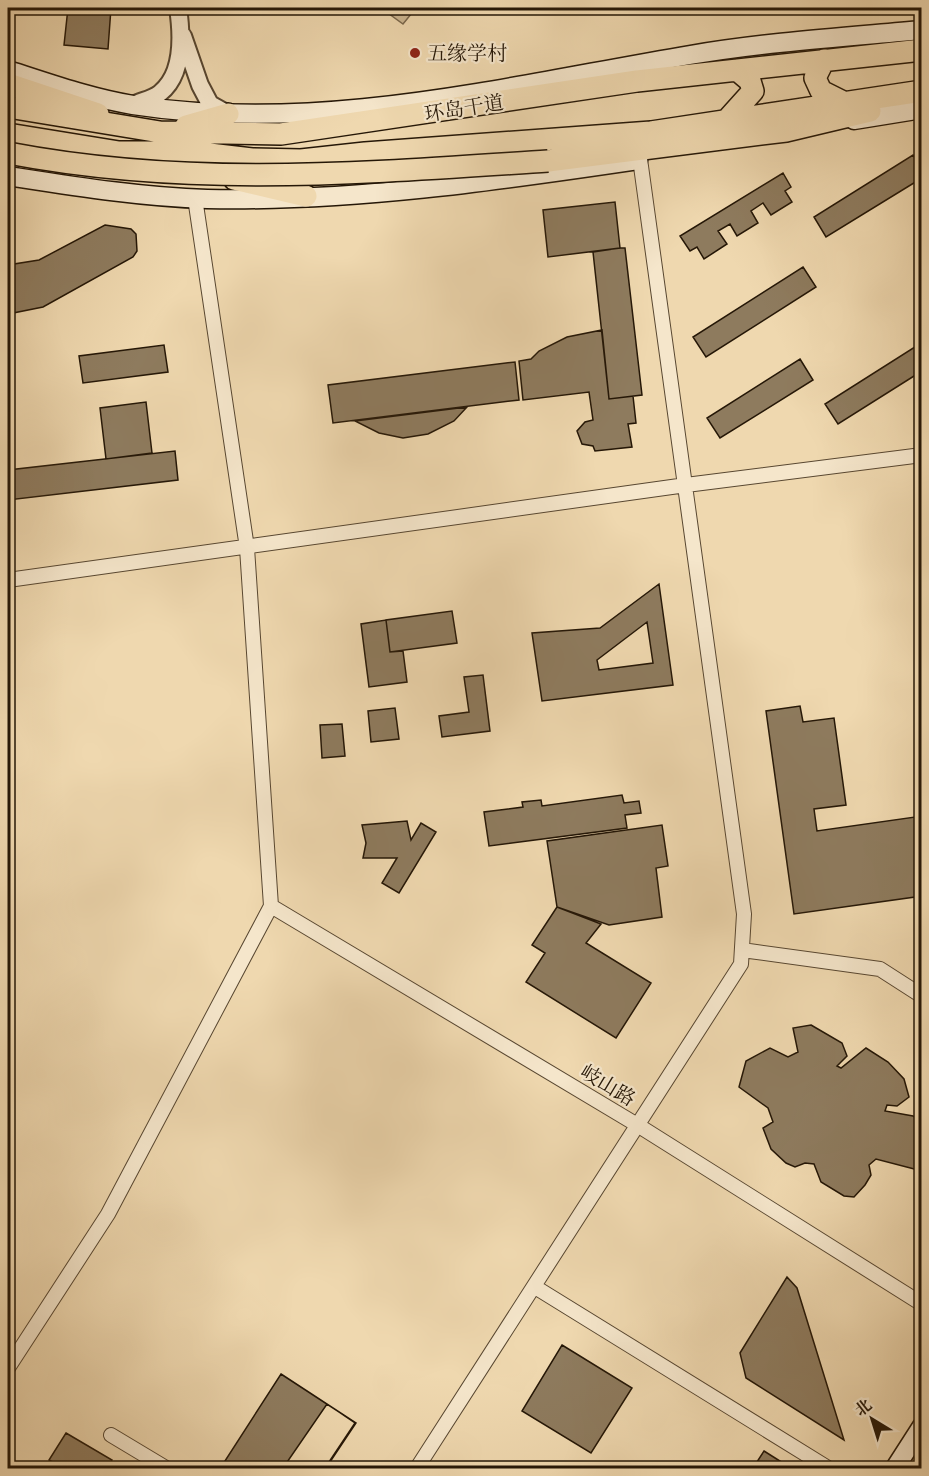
<svg xmlns="http://www.w3.org/2000/svg" width="929" height="1476" font-family="'IM FELL Double Pica','Noto Serif SC',serif">
  <rect width="100%" height="100%" fill="#efd8af"/>
  <filter id="stains"><feTurbulence type="fractalNoise" baseFrequency=".00333" numOctaves="4"/><feColorMatrix values="0 0 0 0 .2 0 0 0 0 .09 0 0 0 0 .02 0 0 0 .5 -.17"/></filter>
  <radialGradient id="worn" r=".72"><stop offset=".6" stop-color="#630" stop-opacity="0"/><stop offset="1" stop-color="#630" stop-opacity=".3"/></radialGradient>
  <!-- green -->
  <path fill="#cdb792" stroke="#79674c" stroke-width="1.5" d="M381 8H416L403 24Z"/>
  <!-- building -->
  <path fill="#8e7b5e" stroke="#251707" stroke-width="1.5" fill-rule="evenodd" d="M68 8H111L108 49 64 45Z
    M913 155 922 168V178L826 237 814 217Z
    M783 173 791 187 785 191 792 202 771 215 763 203 751 211 758 223 737 236 730 224 718 231 727 244 704 259 697 247 690 251 680 236Z
    M615 202 620 248 548 257 543 210Z
    M105 225 131 229 136 234 137 251 133 257 43 307 8 314V265L39 260Z
    M620 248H625L642 395 609 399 593 252Z
    M803 267 816 287 706 357 693 337Z
    M602 330 609 399 633 396 636 423 628 424 632 447 595 451 593 446 582 444 577 431 585 422 593 420 589 392 523 400 519 361 531 359 539 351 567 337Z
    M164 345 168 372 83 383 79 356Z
    M918 345 922 350V371L838 424 825 404Z
    M800 359 813 380 720 438 707 418Z
    M515 362 519 400 333 423 328 385Z
    M146 402 152 453 106 459 100 408Z
    M467 407 454 421 428 434 403 438 379 433 355 421Z
    M175 451 178 480 8 500V470Z
    M659 584 673 685 542 701 532 633 600 628ZM647 622 653 663 599 670 597 660Z
    M452 611 457 643 390 652 386 620Z
    M386 620 390 652 403 651 407 682 369 687 361 624Z
    M483 675 490 731 442 737 439 716 469 712 464 677Z
    M800 706 803 722 834 718 846 805 814 809 817 831 922 816V896L794 914 766 711Z
    M395 708 399 739 371 742 368 711Z
    M342 724 345 756 322 758 320 725Z
    M622 795 624 803 639 801 641 813 625 815 627 828 489 846 484 812 523 807 522 802 541 800 542 806Z
    M407 821 411 840 421 823 436 832 399 893 382 883 397 858H363L366 843 362 825Z
    M662 825 668 866 656 868 662 917 609 925 557 907 547 841Z
    M557 907 601 924 586 943 651 983 616 1038 526 982 545 953 532 945Z
    M811 1025 842 1043 847 1056 837 1066 841 1068 866 1048 888 1062 904 1079 909 1097 897 1106 887 1105 885 1111 913 1116 922 1123V1171L876 1159 869 1165 871 1175 865 1185 854 1197 844 1196 821 1182 814 1164 805 1163 795 1167 786 1163 771 1149 763 1128 773 1122 768 1108 739 1087 746 1061 770 1048 788 1057 798 1052 793 1028Z
    M787 1277 797 1288 844 1440 746 1378 740 1353Z
    M562 1345 632 1388 591 1453 522 1411Z
    M281 1374 356 1423 326 1468H230L223 1464Z
    M327 1404 355 1423 325 1468H283Z
    M66 1433 112 1460 107 1468H63L49 1460Z
    M764 1451 791 1468H753Z"/>
  <g fill="none" stroke-linecap="round" stroke-linejoin="round">
    <defs>
      <path id="minor" d="M8 580 686 485 922 455
        M271 906 639 1126 922 1304
        M742 950 880 969 922 996
        M535 1287 828 1468
        M8 1368 108 1214 271 906 247 548 195 198
        M111 1435 166 1468
        M417 1468 741 964 744 914 640 159"/>
      <path id="tertiary" d="M183 36 200 85 210 104 228 114
        M133 105C141 101 153 99 160 93 184 74 182 35 178 8"/>
      <path id="secondary" d="M8 70C49 83 90 98 133 105 321 134 506 86 690 55 766 42 845 37 922 30
        M854 120 922 109
        M8 176C73 186 141 197 207 199 351 202 496 181 638 160
        M895 1468 922 1426"/>
      <path id="trunk" d="M824 60 815 78 821 91 845 103
        M8 84 98 114
        M8 107 160 132 281 134 637 81 922 50
        M726 121 753 91 750 81 737 70
        M186 126 228 114
        M8 134 119 152H192L252 159 301 160 365 153 651 132 922 91
        M548 161 786 131 870 111
        M234 179 306 196"/>
    </defs>
    <!-- minor casing -->
    <use href="#minor" stroke="#584731" stroke-width="16"/>
    <!-- tertiary casing -->
    <use href="#tertiary" stroke="#584731" stroke-width="20"/>
    <!-- secondary casing -->
    <use href="#secondary" stroke="#251707" stroke-width="21"/>
    <!-- trunk casing -->
    <use href="#trunk" stroke="#251707" stroke-width="24"/>
    <!-- minor -->
    <use href="#minor" stroke="#f5e6cb" stroke-width="14"/>
    <!-- tertiary -->
    <use href="#tertiary" stroke="#f5e6cb" stroke-width="16"/>
    <!-- secondary -->
    <use href="#secondary" stroke="#f5e6cb" stroke-width="18"/>
    <!-- trunk -->
    <use href="#trunk" stroke="#efd8af" stroke-width="21"/>
    <defs>
      <path id="trunk-bridge" d="M8 153C191 188 364 173 548 161"/>
    </defs>
    <!-- trunk-bridge casing -->
    <use href="#trunk-bridge" stroke="#251707" stroke-width="24" stroke-linecap="butt"/>
    <!-- trunk-bridge -->
    <use href="#trunk-bridge" stroke="#efd8af" stroke-width="21"/>
  </g>
  <!-- markers -->
  <circle fill="#8f2418" stroke="#f5e6cb" stroke-width="2" cx="415" cy="53" r="6"/>
  <g text-anchor="middle" stroke-width="4.5" stroke-linejoin="round" paint-order="stroke">
    <!-- poi labels -->
    <g font-size="20" fill="#251707" stroke="#f5e6cb" text-anchor="start">
      <text x="427" y="60">五缘学村</text>
    </g>
    <!-- street labels -->
    <g font-size="20" fill="#251707" stroke="#f5e6cb">
      <text transform="translate(464 108) rotate(-9)" y="7">环岛干道</text>
      <text transform="translate(608 1085) rotate(31)" y="7">岐山路</text>
    </g>
  </g>
  <!-- margin -->
  <rect width="929" height="1476" fill="none" stroke="#efd8af" stroke-width="30"/>
  <rect x="9" y="9" width="911" height="1458" fill="none" stroke="#251707" stroke-width="3"/>
  <rect x="15" y="15" width="899" height="1446" fill="none" stroke="#251707" stroke-width="1.5"/>
  <!-- north arrow -->
  <g transform="translate(872 1419) rotate(322)" stroke="#f5e6cb" stroke-width="4.5" paint-order="stroke">
  <path d="M0-4.5L10 22L0 15L-10 22Z" fill="#251707"/>
  <text y="-9" font-size="16" font-weight="bold" text-anchor="middle" fill="#251707">北</text>
  </g>
  <rect width="100%" height="100%" filter="url(#stains)"/>
  <rect width="100%" height="100%" fill="url(#worn)"/>
</svg>
